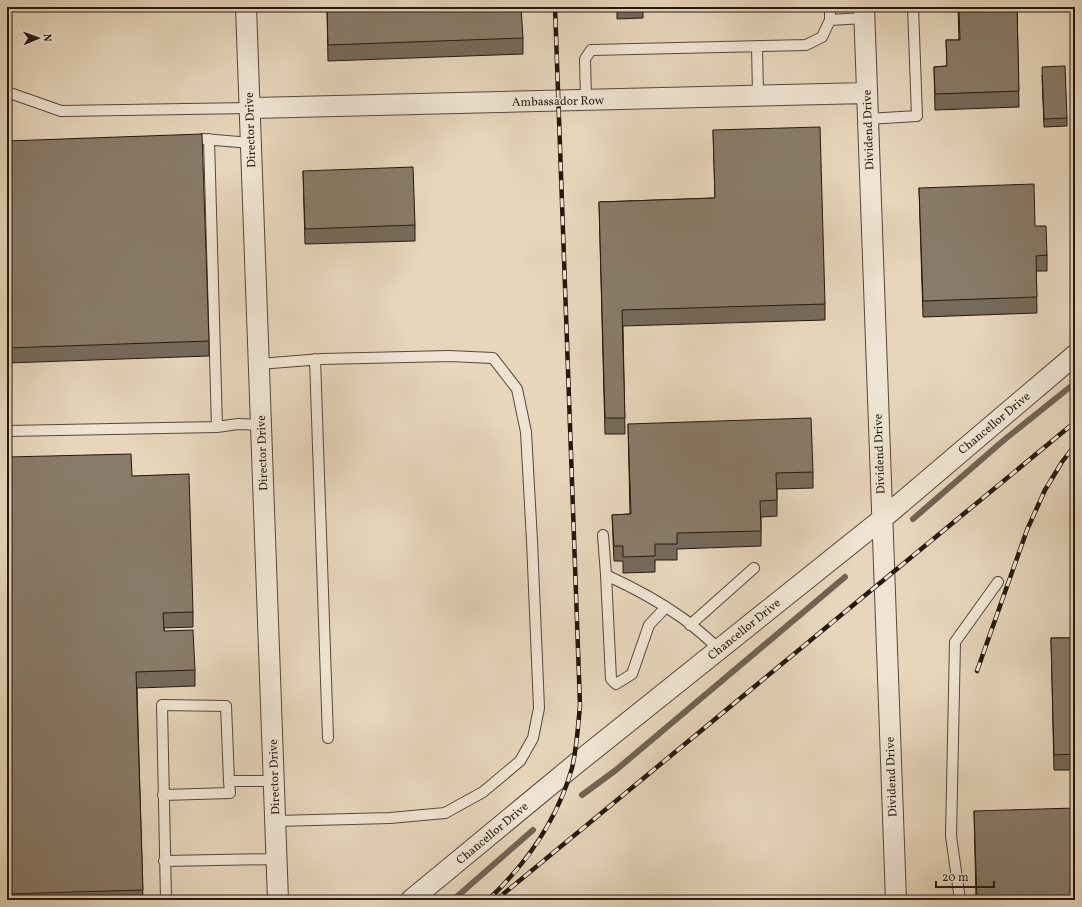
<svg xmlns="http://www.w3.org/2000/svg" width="1082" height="907" font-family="Vollkorn,serif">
  <rect width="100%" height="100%" fill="#e7d6bb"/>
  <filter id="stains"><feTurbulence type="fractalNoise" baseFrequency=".005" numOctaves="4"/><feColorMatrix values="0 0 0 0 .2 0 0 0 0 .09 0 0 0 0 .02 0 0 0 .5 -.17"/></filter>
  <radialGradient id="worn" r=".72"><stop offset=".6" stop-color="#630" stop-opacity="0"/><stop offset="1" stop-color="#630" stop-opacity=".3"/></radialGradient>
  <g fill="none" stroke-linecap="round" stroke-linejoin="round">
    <!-- stream -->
    <path stroke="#716354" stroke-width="6" d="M913 519 1004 440 1075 383
      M582 795 616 770 845 577
      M453 900 533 830"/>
    <defs>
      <path id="service" d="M830 20 864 18
        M757 46 758 95
        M7 92 61 111 249 108
        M586 100 585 59 591 50 806 45 822 37 830 20V7
        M867 119 917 116 913 7
        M203 139 251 143
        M209 139 217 427
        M315 359 328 738
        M259 364 322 359 449 356 493 358 517 389 526 432 532 541 539 708 533 738 520 761 483 792 445 813 390 818 276 821
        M7 431 217 427 238 424 261 425
        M603 535 606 575C632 587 657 600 681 617 695 627 707 638 719 649
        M606 575 611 679 616 684 632 674 649 625 666 607
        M690 625 754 568
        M163 795 230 793 229 781
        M164 861 277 859
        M166 900 162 705 226 706 229 781H274
        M960 900 951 836 955 642 998 582"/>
      <path id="minor" d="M246 7 278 900
        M864 7 896 900
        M249 108 867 93
        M411 900 572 767 882 519 1075 355"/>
    </defs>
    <!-- service casing -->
    <use href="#service" stroke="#55483b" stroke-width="12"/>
    <!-- minor casing -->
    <use href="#minor" stroke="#55483b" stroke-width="22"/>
    <!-- service -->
    <use href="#service" stroke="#efe4d3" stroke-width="10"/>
    <!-- minor -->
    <use href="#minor" stroke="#efe4d3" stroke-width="20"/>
    <defs>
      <path id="rail" d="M977 671 1027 530 1045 490 1062 462 1075 445
        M488 900C527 863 557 821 572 768 577 747 578 726 580 705L555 7
        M496 900 1075 422"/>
    </defs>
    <!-- rail casing -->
    <use href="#rail" stroke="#241810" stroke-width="4.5"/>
    <!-- rail -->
    <use href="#rail" stroke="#efe4d3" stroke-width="3" stroke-dasharray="9" stroke-linecap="butt"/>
  </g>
  <!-- wall -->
  <path fill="#766a5a" stroke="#241810" d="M327 7 523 38V54L328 61Z
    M617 7H643V18L617 19Z
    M958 7H1017L1019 107 935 110 934 67 947 66 946 40H959Z
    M1042 75 1067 118V126L1044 127Z
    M713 130 825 304V320L623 326 625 434H605L599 202 715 198Z
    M7 141 209 341V356L7 363Z
    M303 171 415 225V241L305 244Z
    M919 188 1035 226 1047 255V271H1036L1037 313 923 317Z
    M628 424 813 472V488L777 489V516L761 517V546L677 549V560H655V572L623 573V561H614L612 515 630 514Z
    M7 457 132 476 193 612V627L164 628V631L195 670V686L137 688 143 900H7Z
    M1051 638H1075V770H1054Z
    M974 811 1075 900H976Z"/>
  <!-- building -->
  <path fill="#897b69" stroke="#241810" d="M327 7H521L523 38 328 45Z
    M959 7H1017L1019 91 935 94 934 67 947 66 946 40H960Z
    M1065 66 1067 118 1044 119 1042 67Z
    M820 127 825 304 622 310 625 418H605L599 202 715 198 713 130Z
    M202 134 209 341 7 348V141Z
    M413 167 415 225 305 229 303 171Z
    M1034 184 1035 226H1046L1047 255 1036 256 1037 297 923 301 919 188Z
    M811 418 813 472 776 473 777 500 760 501 761 531 677 533V544H655V556L623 557V546H614L612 515 631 514 628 424Z
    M131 454 132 476 189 474 193 612 163 613 164 631 193 630 195 670 136 672 143 890 7 894V457Z
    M1051 638H1075V754L1054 755Z
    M1075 808V900H977L974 811Z"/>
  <g text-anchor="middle" stroke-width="3" stroke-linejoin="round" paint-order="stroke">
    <!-- street labels -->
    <g font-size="12" fill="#241810" stroke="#efe4d3">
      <text transform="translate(558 101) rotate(-1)" y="4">Ambassador Row</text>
      <text transform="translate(250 130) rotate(-92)" y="4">Director Drive</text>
      <text transform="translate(868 130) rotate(-92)" y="4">Dividend Drive</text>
      <text transform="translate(994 423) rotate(-40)" y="4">Chancellor Drive</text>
      <text transform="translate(262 453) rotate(-92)" y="4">Director Drive</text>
      <text transform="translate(879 454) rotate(-92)" y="4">Dividend Drive</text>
      <text transform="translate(744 629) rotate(-39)" y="4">Chancellor Drive</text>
      <text transform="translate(274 777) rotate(-92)" y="4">Director Drive</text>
      <text transform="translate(891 777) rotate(-92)" y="4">Dividend Drive</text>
      <text transform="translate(492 833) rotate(-40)" y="4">Chancellor Drive</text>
    </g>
  </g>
  <!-- margin -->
  <rect width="1082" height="907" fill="none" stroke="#e7d6bb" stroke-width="24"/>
  <rect x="8" y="8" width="1066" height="891" fill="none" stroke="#241810" stroke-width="2"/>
  <rect x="12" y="12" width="1058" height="883" fill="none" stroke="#241810"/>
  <!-- north arrow -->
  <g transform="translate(38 38) rotate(88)" stroke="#efe4d3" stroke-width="3" paint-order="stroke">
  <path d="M0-3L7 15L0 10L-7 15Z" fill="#241810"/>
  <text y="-6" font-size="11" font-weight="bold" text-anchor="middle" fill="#241810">N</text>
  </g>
  <!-- scale -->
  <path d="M936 881v6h58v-6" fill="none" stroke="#241810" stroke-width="2"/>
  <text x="942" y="881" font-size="12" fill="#241810" stroke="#efe4d3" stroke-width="3" paint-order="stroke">20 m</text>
  <rect width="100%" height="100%" filter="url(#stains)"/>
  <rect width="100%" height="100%" fill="url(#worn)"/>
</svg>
